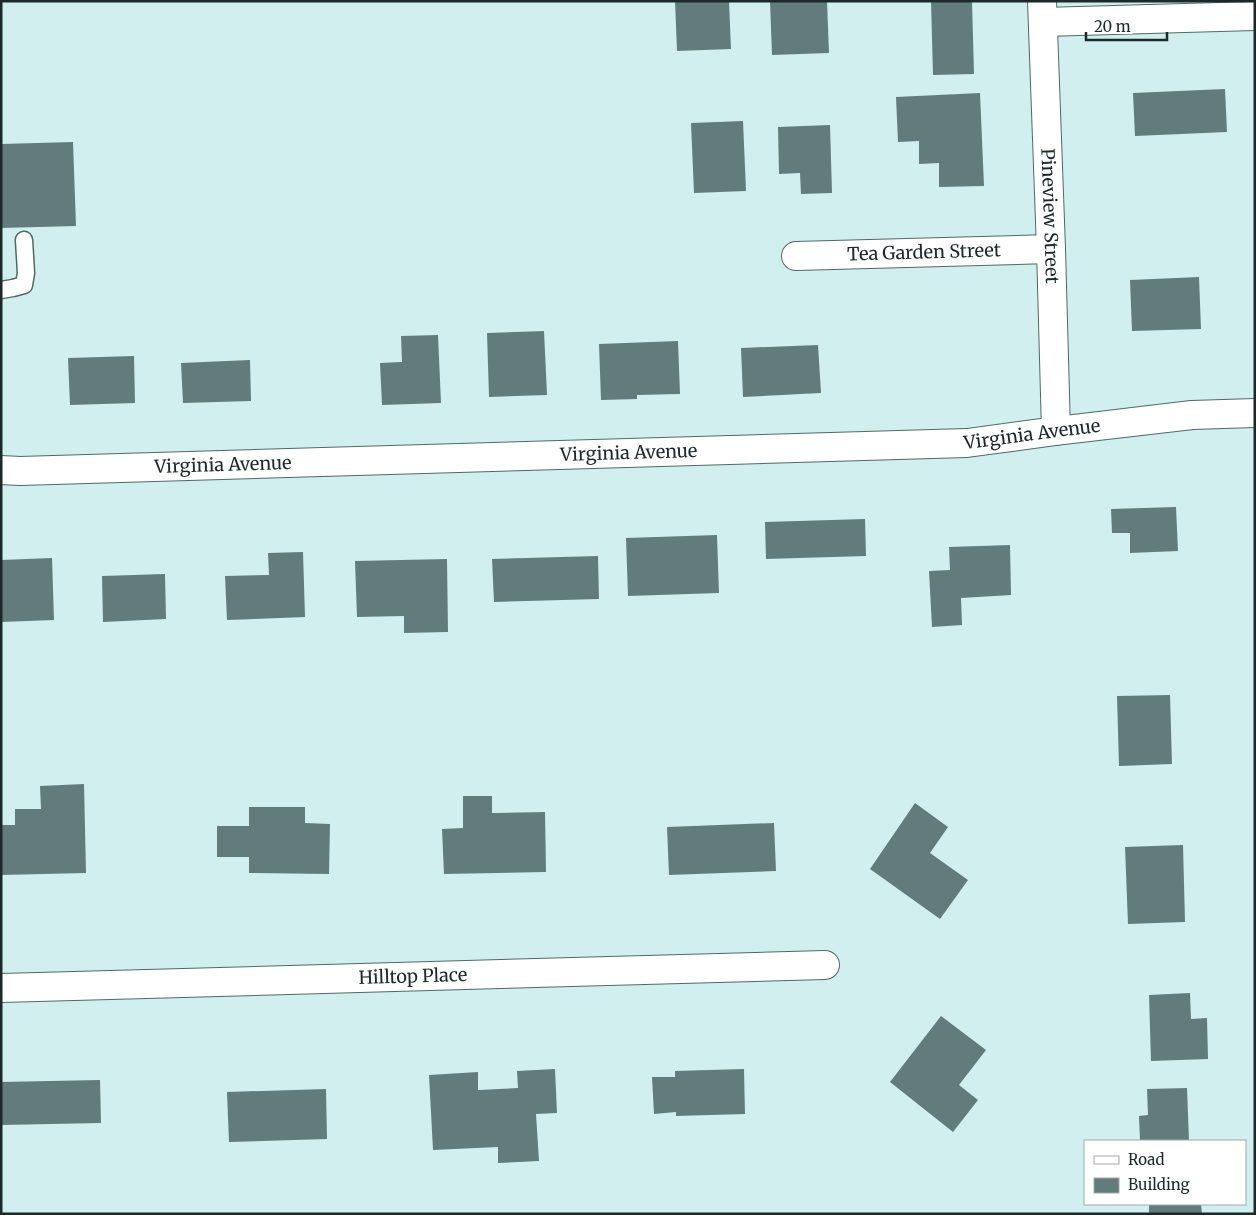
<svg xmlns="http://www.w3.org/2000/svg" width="1256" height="1215" font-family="Merriweather,serif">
  <rect width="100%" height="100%" fill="#d1efee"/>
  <!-- building -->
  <path fill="#617c7b" d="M675 1H729L731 49 677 51Z
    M770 1H827L829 53 772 55Z
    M931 1H972L974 74 933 75Z
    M1225 89 1227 132 1135 136 1133 93Z
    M980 93 984 186 939 187V163L919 164V141L898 142 896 97Z
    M743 121 746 191 694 193 691 123Z
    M830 125 832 193 801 194 800 173 779 174 778 127Z
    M73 142 76 226 1 228V144Z
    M1199 277 1201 329 1132 331 1130 280Z
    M544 331 547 395 489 397 487 333Z
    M438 335 441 403 382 405 380 363 402 362 401 336Z
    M678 341 680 394 637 395V399L601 400 599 344Z
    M818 345 821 393 743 397 741 348Z
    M134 356 135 403 70 405 68 358Z
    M250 360 251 401 183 403 181 363Z
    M1176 507 1178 551 1130 553V533H1112L1111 509Z
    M865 519 866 556 766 559 765 522Z
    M717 535 719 593 628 596 626 538Z
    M1010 545 1011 595 961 598 962 625 932 627 929 571 950 570 949 547Z
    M303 552 305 617 227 620 225 576 269 575 268 553Z
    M598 556 599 599 494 602 492 559Z
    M52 558 54 620 1 622V560Z
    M447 559 448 632 404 633V616L357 617 355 561Z
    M165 574 166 619 103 622 102 576Z
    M1170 695 1172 764 1119 766 1117 696Z
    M84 784 86 873 1 875V825H15V809H41L40 786Z
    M463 796H492V813L545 812 546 872 444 874 442 829 463 828Z
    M915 803 948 827 930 853 968 880 940 919 870 869Z
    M249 807H305V823L330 824 329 874 249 873V857H217V826H249Z
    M774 823 776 871 669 875 667 827Z
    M1183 845 1185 922 1128 924 1125 847Z
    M1190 993 1191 1019 1207 1018 1208 1059 1151 1061 1149 995Z
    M941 1016 986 1050 959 1085 978 1100 953 1132 890 1082Z
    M555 1069 557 1113 536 1114 539 1161 498 1163V1147L433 1150 429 1075 478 1072V1090L518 1088 517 1071Z
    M744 1069 745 1114 676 1116V1112L654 1114 652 1077H675V1071Z
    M100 1080 101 1123 1 1125V1082Z
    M1187 1088 1189 1141H1140L1139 1116 1148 1115 1147 1089Z
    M326 1089 327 1139 229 1142 227 1092Z
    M1149 1204H1201L1202 1214H1149Z"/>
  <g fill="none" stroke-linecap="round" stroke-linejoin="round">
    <defs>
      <path id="service" d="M1 290 13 288 24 285 26 273 24 240"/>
      <g id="minor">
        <path id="s1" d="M1042 1 1051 249 1056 431"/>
        <path d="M1043 22 1255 16"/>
        <path id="s2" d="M796 256 1051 249"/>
        <path id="s3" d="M1 470 20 471 967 443 1056 431 1192 415 1255 413"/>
        <path id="s4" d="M1 988 825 965"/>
      </g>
    </defs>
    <!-- service casing -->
    <use href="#service" stroke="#4f6968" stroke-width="19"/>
    <!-- minor casing -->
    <use href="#minor" stroke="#4f6968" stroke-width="30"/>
    <!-- service -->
    <use href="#service" stroke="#fff" stroke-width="16"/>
    <!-- minor -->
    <use href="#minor" stroke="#fff" stroke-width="28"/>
  </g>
  <g text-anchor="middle" stroke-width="4" stroke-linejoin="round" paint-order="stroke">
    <!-- street labels -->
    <g font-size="18" fill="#1d2828" stroke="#fff">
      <text dy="6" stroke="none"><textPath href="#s1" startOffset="215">Pineview Street</textPath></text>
      <text dy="6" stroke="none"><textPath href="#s2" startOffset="128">Tea Garden Street</textPath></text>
      <text dy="6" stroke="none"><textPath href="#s3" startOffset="1032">Virginia Avenue</textPath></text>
      <text dy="6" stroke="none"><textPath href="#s3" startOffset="628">Virginia Avenue</textPath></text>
      <text dy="6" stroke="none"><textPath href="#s3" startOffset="222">Virginia Avenue</textPath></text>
      <text dy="6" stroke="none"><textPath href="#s4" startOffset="412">Hilltop Place</textPath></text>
    </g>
  </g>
  <!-- border -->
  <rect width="1256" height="1215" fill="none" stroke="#1d2828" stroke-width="5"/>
  <!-- legend -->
  <rect x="1084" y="1140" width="162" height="65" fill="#ffffff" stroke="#a5a9a9"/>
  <rect x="1094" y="1156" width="25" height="8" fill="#ffffff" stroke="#a5a9a9"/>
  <text x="1128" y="1165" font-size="15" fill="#1d2828">Road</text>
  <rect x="1094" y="1178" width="25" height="15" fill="#617c7b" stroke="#a5a9a9"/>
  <text x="1128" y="1190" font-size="15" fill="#1d2828">Building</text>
  <!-- scale -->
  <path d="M1086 32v8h81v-8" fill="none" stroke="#1d2828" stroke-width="2.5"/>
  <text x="1094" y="32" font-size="15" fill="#1d2828" stroke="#ffffff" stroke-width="4" paint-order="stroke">20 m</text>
</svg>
